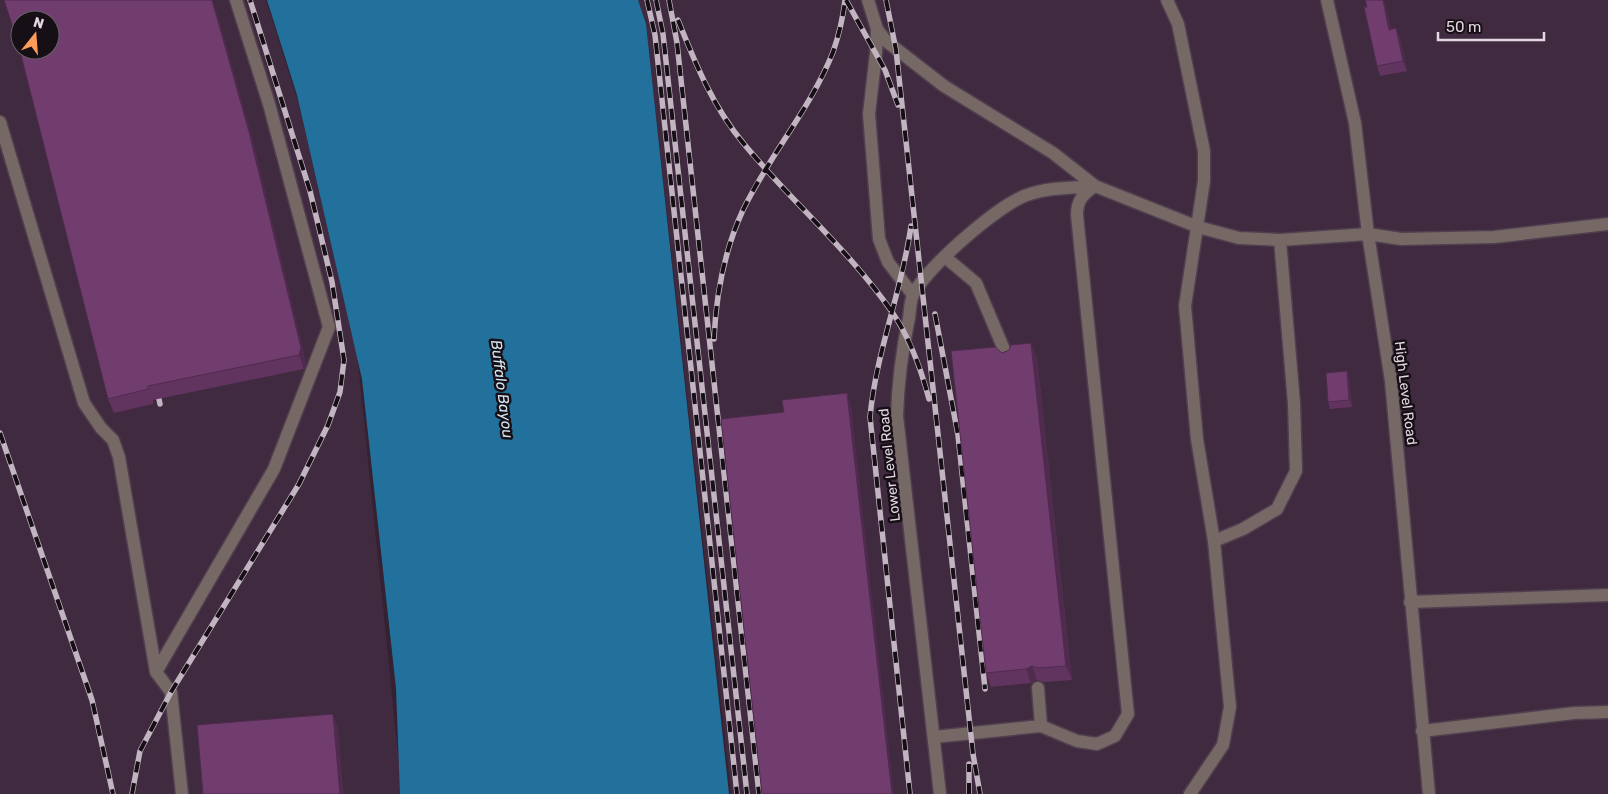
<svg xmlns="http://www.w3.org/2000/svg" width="1608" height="794" font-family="Rubik,sans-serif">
  <rect width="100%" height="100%" fill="#342233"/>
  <!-- built -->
  <path fill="#402a3f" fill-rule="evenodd" d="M0 0H266L299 105 357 353 402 794H0ZM20 20H50V50H20Z
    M637 0H1608V794H731L646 24Z"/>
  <!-- water -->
  <path fill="#22719c" d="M267 0H638L646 24 729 794H400L396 688 362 379 297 95Z"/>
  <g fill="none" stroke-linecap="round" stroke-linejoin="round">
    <defs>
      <path id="minor" d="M868 0 877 29 886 41 944 86 1053 153 1095 186 1198 227 1239 238 1280 240 1368 234 1401 239 1494 237 1608 224
        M1167 0 1178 24 1204 151V181L1185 306 1197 439 1214 541 1230 707 1223 745 1190 794
        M1327 0 1355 123 1368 234 1391 381 1429 794
        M877 29 876 53 869 114 879 239 888 262 913 295
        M0 122 84 403 101 428 113 440 119 457 156 672 171 692 182 794
        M945 257 976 283 1008 359
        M1214 541 1243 529 1277 509 1296 471 1294 403 1280 240
        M1410 602 1608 595
        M156 672 274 469 329 327 269 104 236 0
        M1038 688 1041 726
        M1422 731 1574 713 1608 712
        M934 737 1041 726 1077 741 1097 744 1115 736 1128 714 1077 215C1077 200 1083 194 1095 186
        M940 794 897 416C898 383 902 350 909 318 910 311 910 302 913 295 926 268 998 205 1027 195 1048 187 1073 188 1095 186"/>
    </defs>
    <!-- minor casing -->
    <use href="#minor" stroke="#503f4f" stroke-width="15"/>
    <!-- minor -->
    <use href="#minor" stroke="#756865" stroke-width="12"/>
    <defs>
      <path id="rail" d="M647 0 655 35 737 794
        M656 0 663 34 747 794
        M669 0 677 43 759 794
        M846 0 885 70 898 105
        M886 0 896 50 973 754 980 794
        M678 20C696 65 713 107 744 144 791 201 849 250 892 312 910 338 921 369 929 399
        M935 314 958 435 985 689
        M714 339C716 295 724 251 743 210 769 156 811 108 833 52 839 35 843 17 845 0
        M156 385 160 404
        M0 433 92 700 113 794
        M132 794 140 751 171 692 299 484 328 425 340 392 344 360 332 282 310 191 250 0
        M910 794 870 417C876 352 902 291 911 226
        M969 794V764"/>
    </defs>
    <!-- rail casing -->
    <use href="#rail" stroke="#c2b5c1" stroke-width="5.5"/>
    <!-- rail -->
    <use href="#rail" stroke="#170f16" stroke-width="4" stroke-dasharray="11" stroke-linecap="butt"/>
  </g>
  <!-- wall -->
  <path fill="#61345f" d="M1385 4 1391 29 1400 38 1407 71 1380 76 1377 66Z
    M218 17 254 146 306 363 304 369 153 400V404L114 413 108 399 18 43Z
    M1002 353 1037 357 1072 680 1044 682 1037 680 1031 683 991 687 986 673Z
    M1347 371 1349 378 1352 407 1330 409 1328 402Z"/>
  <!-- shaded-wall -->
  <path fill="#4f2b4e" d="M213 0 218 17 254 146 306 363 304 369 299 355Z
    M1383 0H1384L1385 4 1393 40 1389 30Z
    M1396 28 1400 38 1407 71 1403 61Z
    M1031 343 1037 357 1072 680 1066 666Z
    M1347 371 1349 378 1352 407 1349 400Z
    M847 393 851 404 894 794H892Z
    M1032 666 1037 680 1031 683 1026 669Z
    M333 714 338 728 344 794H340Z"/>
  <!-- building -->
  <path fill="#713d6f" stroke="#4f2b4e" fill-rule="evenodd" d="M4 0H212L249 132 301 348 299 355 148 386V389L108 399 18 43ZM20 20H50V50H20Z
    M1365 0H1383L1389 30 1396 28 1403 61 1377 66 1364 7H1367Z
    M1031 343 1066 666 1038 668 1032 666 1026 669 986 673 951 351 995 347 1002 353 1009 350 1011 345Z
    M1347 371 1349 400 1328 402 1326 373Z
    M847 393 892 794H762L721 419 784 412 782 400Z
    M333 714 340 794H203L197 725Z"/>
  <g text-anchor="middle" stroke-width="5" stroke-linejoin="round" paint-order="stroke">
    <!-- street labels -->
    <g font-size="14" fill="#e3d7e2" stroke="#170f16">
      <text transform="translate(1406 393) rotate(83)" y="5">High Level Road</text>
      <text transform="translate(889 465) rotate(-96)" y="5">Lower Level Road</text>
    </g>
    <!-- water labels -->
    <g font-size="15" font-style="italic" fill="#d5e8f4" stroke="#170f16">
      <text transform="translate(502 389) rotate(83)" y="5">Buffalo Bayou</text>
    </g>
  </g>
  <!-- north arrow -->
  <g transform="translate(35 35) rotate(17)"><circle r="24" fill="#170f16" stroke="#695f68"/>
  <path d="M0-4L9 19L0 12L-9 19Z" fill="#fe9b59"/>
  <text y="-8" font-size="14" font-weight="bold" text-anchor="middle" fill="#e3d7e2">N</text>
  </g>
  <!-- scale -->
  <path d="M1438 32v8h106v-8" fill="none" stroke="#e3d7e2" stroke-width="2.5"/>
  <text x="1446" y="32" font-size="15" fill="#e3d7e2" stroke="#170f16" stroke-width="4" paint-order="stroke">50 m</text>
</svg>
